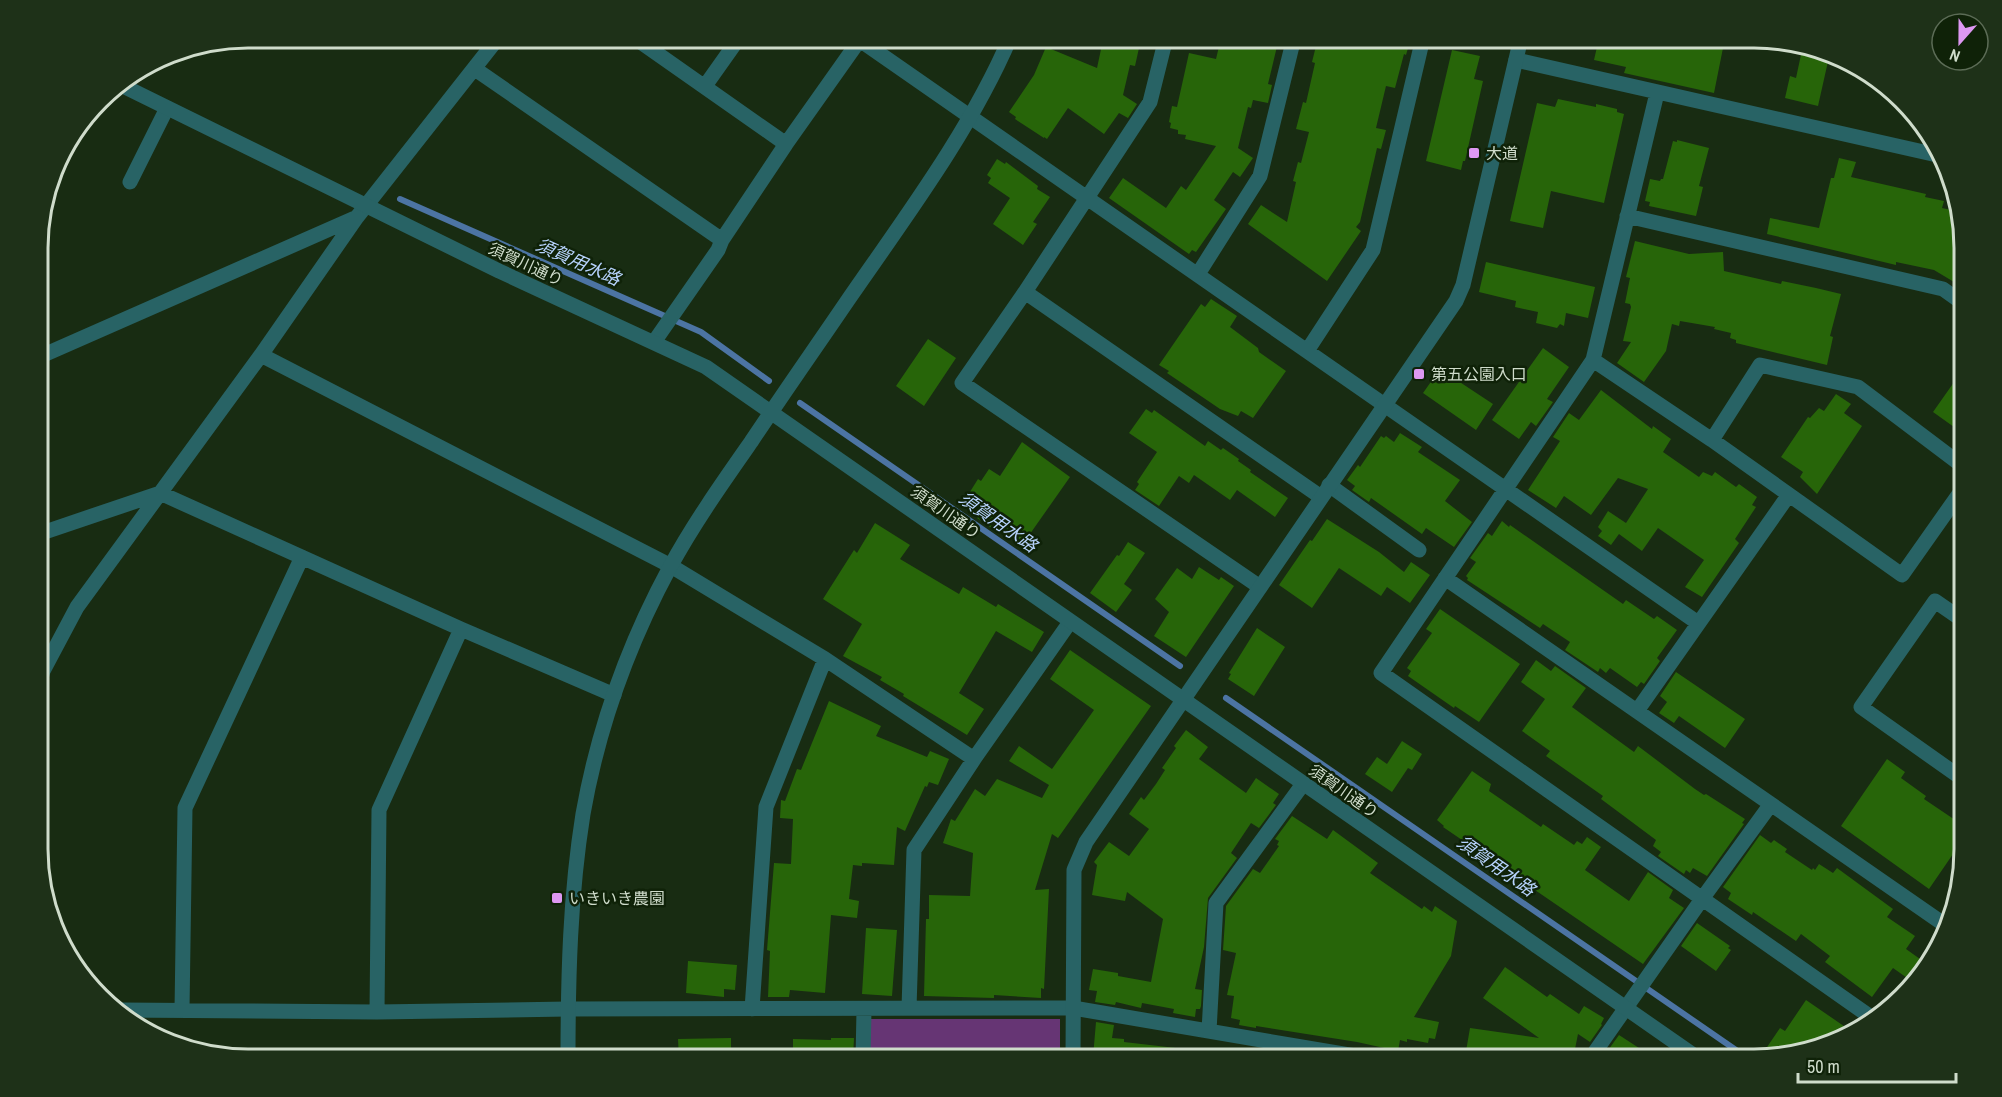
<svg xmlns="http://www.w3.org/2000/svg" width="2002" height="1097" font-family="'Archivo Narrow','Noto Sans JP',sans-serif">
  <rect width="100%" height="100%" fill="#182c12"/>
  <!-- green -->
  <path fill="#663574" d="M869 1019H1060V1059H869Z"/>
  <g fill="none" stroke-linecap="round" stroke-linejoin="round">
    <!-- stream -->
    <path stroke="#4c74a3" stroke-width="6" d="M400 199 701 332 769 381
      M800 403 1180 666
      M1226 698 1749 1059"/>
  </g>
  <!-- building -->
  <path fill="#276509" d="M1221 38H1279L1268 84 1272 85 1268 103 1253 100 1251 108 1248 107 1238 148 1253 158 1240 177 1233 172 1214 200 1226 209 1196 252 1192 250 1189 254 1109 198 1123 178 1166 208 1181 186 1186 190 1216 146 1185 139 1186 135 1178 134V130L1170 128 1171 123 1169 122 1172 106 1177 107 1189 53 1216 59Z
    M1318 38H1411L1406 55 1404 54 1395 88 1386 86 1376 128 1386 130 1381 149 1377 148 1360 222 1356 227 1361 231 1327 281 1248 224 1261 205 1287 222 1296 182 1293 181 1298 162 1301 163 1309 132 1296 129 1303 102 1306 103 1315 63 1312 62Z
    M1599 38H1725L1714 93 1624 73 1626 67 1594 60Z
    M1103 40 1139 48 1135 66 1130 65 1123 95 1137 104 1128 118 1119 113 1104 134 1068 108 1047 139 1044 137V138L1015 119 1016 117 1009 112 1034 75 1046 47 1097 68Z
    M1452 50 1480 56 1474 79 1483 81 1465 161H1463L1461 170 1426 161Z
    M1802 50 1829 57 1818 106 1785 98 1790 76 1796 78Z
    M1558 99 1596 107V104L1617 109V112L1624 114 1604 203 1551 191 1543 228 1510 221 1537 103 1555 107Z
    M1677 140 1709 148 1699 186 1703 187 1696 216 1649 206 1650 202 1645 201 1650 179 1660 181 1661 179H1663L1673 141 1677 142Z
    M1839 158 1856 162 1851 177 1926 194 1925 197 1944 201 1942 208 1956 211 1964 234V288L1934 270 1896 262V265L1767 234 1770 218 1819 228 1831 178H1834Z
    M997 159 1005 164 1006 162 1038 186 1037 189 1050 197 1033 222 1037 224 1023 245 993 224 1010 198 988 183 991 178 987 175Z
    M1635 241 1689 254 1723 252 1724 271 1781 284 1782 281 1816 288 1841 294 1830 336 1833 337 1827 365 1736 343V340L1730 338 1731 333 1714 329 1715 327 1680 321 1679 326 1672 324 1666 351 1644 382 1617 363 1631 342 1623 341 1631 307 1630 304 1625 303 1630 278 1626 277Z
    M1486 262 1595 287 1588 318 1566 313 1564 326 1560 324 1557 328 1536 323 1538 312 1515 307 1516 301 1479 292Z
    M1211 299 1237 316 1230 327 1258 348 1259 352 1286 371 1253 418 1241 411 1238 416 1220 409 1167 373 1169 371 1159 365 1201 304 1205 307Z
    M928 339 956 358 924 406 896 386Z
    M1543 348 1569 367 1547 399 1553 402 1536 426 1531 422 1519 439 1492 420Z
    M1964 368V413L1954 427 1933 412Z
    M1440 369 1493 404 1476 430 1423 393Z
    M1601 390 1652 429 1653 426 1671 439 1663 452 1699 477 1703 472 1712 476 1715 472 1736 487 1739 484 1757 497 1752 505 1756 507 1735 539 1739 543 1702 597 1685 587 1704 560 1658 528 1642 551 1619 534 1611 545 1598 536 1602 531 1598 527 1608 511 1626 523 1648 489 1618 478 1591 515 1564 496 1556 508 1528 490 1560 441 1553 437 1569 413 1579 420Z
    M1836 394 1851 404 1844 413 1862 426 1817 494 1800 477 1803 472 1781 457 1808 417 1810 418 1819 408 1824 411Z
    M1146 409 1152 413 1154 410 1205 446 1208 441 1221 450 1223 448 1239 459 1238 461 1251 470 1250 472 1288 498 1275 517 1237 490 1230 500 1194 475 1189 483 1179 476 1159 506 1135 490 1139 484 1137 482 1157 452 1129 433Z
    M1400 433 1422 447 1418 452 1460 480 1445 501 1472 522 1454 547 1426 528 1422 534 1371 498 1369 502 1352 490 1355 486 1347 480 1358 465 1360 467 1381 436 1384 438 1386 436 1394 442Z
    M1022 442 1070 477 1025 541 1023 539 1020 543 998 528 996 531 977 518 983 507 969 498 970 496 968 495 978 479 981 481 989 469 1000 476Z
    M1327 519 1379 552 1404 572 1411 562 1430 575 1410 603 1387 587 1381 596 1339 568 1312 608 1279 585 1310 540 1312 541Z
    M1502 521 1509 527 1510 525 1623 604 1626 600 1654 619 1657 616 1677 630 1657 658 1660 661 1644 684 1641 682 1637 687 1610 668 1606 673 1600 668 1598 672 1565 650 1570 642 1543 624 1540 628 1467 580 1468 578 1466 576 1476 562 1470 558 1488 533 1492 536Z
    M875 523 910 545 900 559 959 594 963 587 996 607 998 604 1044 632 1032 652 996 631 959 693 984 709 967 735 903 696 904 694 880 680 882 677 843 656 862 624 823 599 854 550 857 553Z
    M1128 542 1145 553 1124 584 1132 590 1116 612 1090 593 1117 555 1119 556Z
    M1199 567 1219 580 1221 577 1234 586 1186 657 1154 636 1169 612 1155 599 1177 568 1192 579Z
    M1440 609 1520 664 1479 722 1455 706 1454 708 1408 676 1411 671 1407 668 1432 633 1426 629Z
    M1257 628 1285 647 1254 696 1228 679 1231 674 1229 673Z
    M1070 650 1151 706 1058 838 1052 834 1035 890 1049 889 1044 989 1041 988V998L994 995V998L924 996 926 919H929V895L970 896 973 853 943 843 951 819 955 821 975 789 985 796 997 779 1042 798 1049 785 1009 761 1019 746 1052 769 1094 710 1050 679Z
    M1536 660 1551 671 1555 666 1586 688 1572 707 1634 752 1638 746 1695 789 1704 795 1706 794 1745 819 1742 823 1744 824 1707 876 1693 868 1690 873 1686 870 1684 874 1658 856 1661 852 1653 846 1656 840 1601 799 1603 796 1546 756 1550 751 1522 731 1545 699 1521 682Z
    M1676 672 1745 719 1725 748 1679 716 1674 723 1659 713 1667 702 1660 696Z
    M829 701 881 726 876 736 927 757 930 751 949 759 938 785 929 782 927 787 925 786 905 831 897 827 894 865 862 863V866L853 865 849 899 859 901 857 918 831 915 825 993 790 990 789 997H768L770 951 767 950 774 863 791 864 793 819 780 818 781 800 785 801 797 769 801 770Z
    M1186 730 1208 747 1199 759 1246 793 1256 778 1279 794 1273 803 1276 805 1259 828 1251 823 1231 853 1237 858 1208 898 1204 947 1195 989 1202 990 1201 1006 1200 1009H1196L1195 1017 1173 1013 1174 1009 1142 1003 1141 1008 1116 1002 1115 1005 1095 1002 1097 991 1089 990 1093 969 1118 973V976L1151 982 1163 919 1127 892 1125 901 1092 895 1097 865 1094 862 1109 842 1129 856 1149 829 1129 814 1141 797 1144 800 1156 784 1165 770 1162 768 1176 748 1174 746Z
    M1402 741 1422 754 1412 770 1408 768 1392 792 1365 774 1377 757 1387 764Z
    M1887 759 1905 772 1901 778 1926 796 1924 799 1964 826V838L1929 889 1841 826Z
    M1472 771 1491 784 1489 791 1541 827 1543 824 1574 845 1577 841 1582 844 1587 837 1601 847 1585 870 1629 901 1648 872 1673 890 1669 898 1684 908 1643 964 1443 827 1444 826 1437 820Z
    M1292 816 1327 839 1333 830 1378 863 1370 873 1422 909 1424 906 1432 912 1435 906 1457 921 1451 956 1414 1017 1439 1022 1435 1039 1429 1038 1428 1043 1407 1039V1042L1400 1040 1398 1051 1357 1042 1256 1026V1028L1239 1025 1240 1020 1231 1018 1234 996 1227 995 1236 953 1223 950 1226 906 1253 869 1260 873 1279 846 1277 845 1279 841 1275 839Z
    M1760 835 1771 843 1774 840 1787 849 1785 852 1812 870 1813 868 1815 870 1819 864 1833 873 1837 868 1893 909 1887 917 1915 936 1906 949 1927 964 1910 980 1893 968 1872 997 1825 962 1830 956 1801 934 1796 941 1753 912 1752 915 1728 899 1731 893 1723 887Z
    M1697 923 1730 946 1728 948 1731 950 1716 971 1681 946Z
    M866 928 897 930 892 996 862 994Z
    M688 961 737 965 735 990 724 989V997L686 993Z
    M1505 967 1547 997 1550 994 1579 1014 1584 1006 1604 1018 1601 1024 1602 1025 1590 1042 1578 1034 1573 1059H1478L1465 1057 1470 1028 1539 1038 1483 998Z
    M1806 1000 1854 1033 1775 1057 1765 1050 1780 1028 1785 1031Z
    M1096 1022 1114 1025 1112 1038 1124 1039V1042L1176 1048 1175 1059H1104V1058L1093 1057Z
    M1619 1035 1639 1048 1631 1059H1616L1606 1053Z
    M731 1038V1059H679L678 1039Z
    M831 1038H854L853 1059 793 1058V1039L831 1040Z"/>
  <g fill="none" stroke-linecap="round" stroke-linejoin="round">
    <!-- minor -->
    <path stroke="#286365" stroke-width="15" d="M635 38 786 144
      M857 38 1698 623
      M1166 38 1150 102 1025 292 962 383 1260 587
      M1516 60 1937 155
      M475 69 722 240 786 144 861 38
      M705 86 739 38
      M1657 93 1593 360 1381 673 1872 1018
      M130 182 167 108
      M1627 216 1943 289 1964 304
      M1198 274 1260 176 1294 38
      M1025 292 1321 497
      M654 342 718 250 722 240
      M1307 351 1373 250 1423 38
      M261 355 671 566 825 659 974 759
      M39 357 357 217
      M1593 360 1712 440 1902 575 1964 487
      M1712 440 1760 365 1858 387 1964 467
      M1329 485 1419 550
      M39 534 160 493 461 629 614 695
      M1445 578 1945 925
      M1964 621 1935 601 1861 707 1964 780
      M39 685 43 671 77 607 261 355 357 217 498 38
      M1637 711 1788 496
      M909 1008 914 850 974 759 1070 622
      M752 1009 766 807 825 659
      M120 1010 377 1012 568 1009 1073 1008 1373 1059
      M182 1010 185 808 302 557
      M377 1012 379 810 461 629
      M1209 1031 1216 903 1303 784
      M863 1059 864 1010
      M1590 1059 1702 899 1771 804"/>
    <!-- tertiary -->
    <path stroke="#286365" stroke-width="15" d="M119 84 499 271 706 367 1699 1059
      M568 1059C568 977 570 895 583 814 598 729 629 643 670 567 694 523 723 482 751 442 783 394 816 347 848 300 906 216 970 131 1010 38
      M1073 1059 1074 870 1086 842 1456 301 1463 285 1521 38"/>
  </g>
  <!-- markers -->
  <g fill="#de98f2" stroke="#0f2208" stroke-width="2">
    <rect x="1468" y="147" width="12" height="12" rx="3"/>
    <rect x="1413" y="368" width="12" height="12" rx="3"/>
    <rect x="551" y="892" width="12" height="12" rx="3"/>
  </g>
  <g text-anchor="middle" stroke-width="5" stroke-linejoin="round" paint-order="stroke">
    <!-- poi labels -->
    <g font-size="16" fill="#cfdccb" stroke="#0f2208" text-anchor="start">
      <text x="1486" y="159">大道</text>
      <text x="1431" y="380">第五公園入口</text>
      <text x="569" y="904">いきいき農園</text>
    </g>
    <!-- street labels -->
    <g font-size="16" fill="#cfdccb" stroke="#0f2208">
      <text transform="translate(526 264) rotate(25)" y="6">須賀川通り</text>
      <text transform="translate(946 512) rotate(35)" y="6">須賀川通り</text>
      <text transform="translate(1344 791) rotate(35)" y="6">須賀川通り</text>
    </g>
    <!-- water labels -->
    <g font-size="18" font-style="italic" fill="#b7d3fd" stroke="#0f2208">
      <text transform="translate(578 262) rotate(24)" y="6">須賀用水路</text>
      <text transform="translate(998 522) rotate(35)" y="6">須賀用水路</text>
      <text transform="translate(1496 866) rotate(35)" y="6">須賀用水路</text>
    </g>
  </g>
  <!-- crop -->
  <path d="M0 0H2002V1097H0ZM248 48H1754A200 200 0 0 1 1954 248V849A200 200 0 0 1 1754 1049H248A200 200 0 0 1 48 849V248A200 200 0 0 1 248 48Z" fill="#1e3118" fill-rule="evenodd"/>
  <path fill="none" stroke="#cfdccb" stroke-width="3" d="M248 48H1754A200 200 0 0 1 1954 248V849A200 200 0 0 1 1754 1049H248A200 200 0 0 1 48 849V248A200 200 0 0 1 248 48Z"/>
  <!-- north arrow -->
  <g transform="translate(1960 42) rotate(201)"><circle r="28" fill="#0f2208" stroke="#5c6c56" stroke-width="1.5"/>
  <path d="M0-4.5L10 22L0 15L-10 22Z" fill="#de98f2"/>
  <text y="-9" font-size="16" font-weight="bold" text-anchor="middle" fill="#cfdccb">N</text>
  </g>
  <!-- scale -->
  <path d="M1798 1073v9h158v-9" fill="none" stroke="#cfdccb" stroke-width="3"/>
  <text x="1807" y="1073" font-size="18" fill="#cfdccb" stroke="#0f2208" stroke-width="4.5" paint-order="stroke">50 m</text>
</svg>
